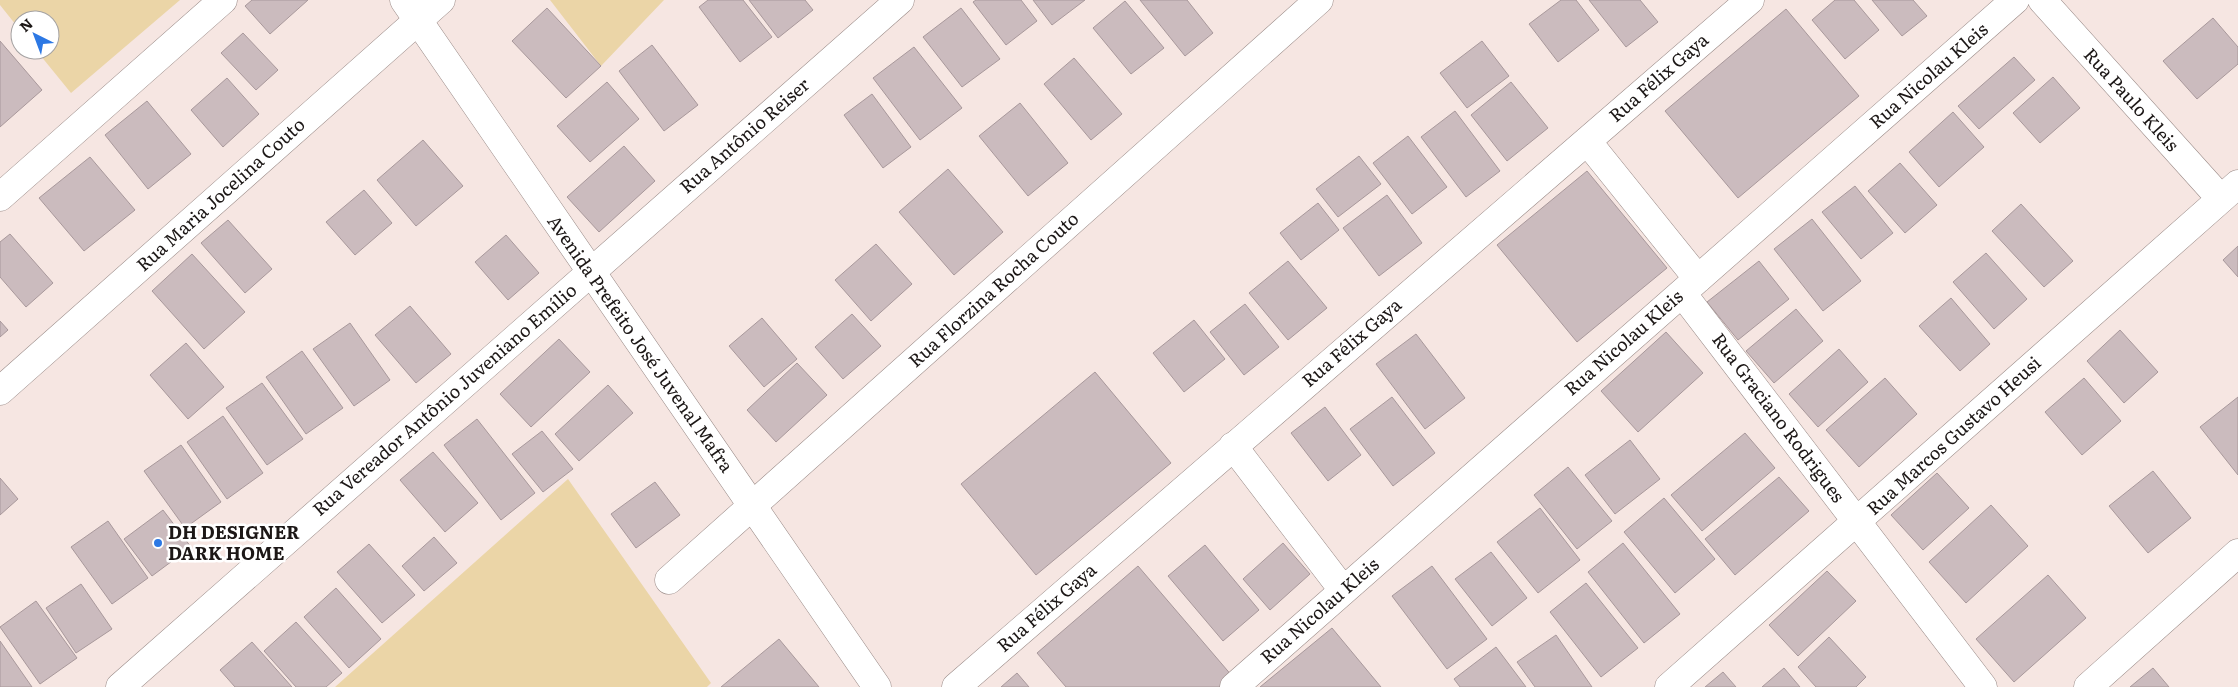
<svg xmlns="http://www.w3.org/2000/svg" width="2238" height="687" font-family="Literata,serif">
  <rect width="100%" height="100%" fill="#f6e6e2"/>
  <!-- green -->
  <path fill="#ebd5a7" d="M0 0H180L71 93 36 50H50V20H20V30L0 5Z
    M550 0H664L601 66Z
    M568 479 711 683 707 687H335Z"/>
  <!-- building -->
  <path fill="#cbbbbe" stroke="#a8989b" d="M252 0H308L270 34 245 6Z
    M708 0H743L772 37 740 62 699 7Z
    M749 0H805L813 10 778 38Z
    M976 0H1021L1037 21 1006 45 973 2Z
    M1033 0H1085L1052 25Z
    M1140 0H1187L1213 33 1185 56Z
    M1561 0H1576L1599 30 1558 62 1529 24Z
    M1589 0H1640L1658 22 1626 47Z
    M1835 0H1854L1879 30 1845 59 1812 20Z
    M1872 0H1913L1927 16 1902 36Z
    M1125 1 1164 48 1131 74 1093 28Z
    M547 8 601 66 566 98 512 41Z
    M961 8 1000 59 962 87 923 37Z
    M1786 9 1859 96 1738 198 1665 111Z
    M2213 18 2238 47V64L2197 99 2163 61Z
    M243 33 278 70 256 90 221 53Z
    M0 41 42 90 0 127Z
    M1482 41 1509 76 1467 108 1440 73Z
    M652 45 698 105 664 131 619 71Z
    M914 47 962 108 920 140 873 78Z
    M2014 57 2035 80 1979 129 1958 106Z
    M1074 58 1122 114 1091 140 1044 84Z
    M2053 77 2080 108 2040 143 2013 113Z
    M227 78 259 114 223 147 191 110Z
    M607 82 639 119 590 162 557 126Z
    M1511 82 1548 128 1507 161 1471 115Z
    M872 94 911 147 883 168 844 115Z
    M147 101 191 154 148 189 105 135Z
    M1020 103 1068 163 1028 196 979 136Z
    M1455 111 1500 171 1466 197 1421 137Z
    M1953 112 1984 147 1939 187 1909 152Z
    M1408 136 1447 187 1412 214 1373 163Z
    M423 140 463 186 416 226 377 180Z
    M624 146 655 181 599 232 567 197Z
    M1359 156 1381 184 1338 217 1316 189Z
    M90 157 135 210 84 251 39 198Z
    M1900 163 1937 205 1905 233 1868 191Z
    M948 169 1003 232 954 275 899 212Z
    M1587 171 1667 268 1577 342 1497 245Z
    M1855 186 1893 233 1861 259 1822 212Z
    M364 190 392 223 355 255 326 222Z
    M1387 195 1422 243 1379 276 1343 228Z
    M1318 203 1339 230 1301 260 1280 233Z
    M2021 204 2073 261 2044 287 1992 231Z
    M1812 219 1861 281 1823 311 1774 249Z
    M228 220 272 269 245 293 201 243Z
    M10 234 53 283 26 307 0 277V242Z
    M506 235 539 273 508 300 475 262Z
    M876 244 912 284 871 321 835 280Z
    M2238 246V277L2223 260Z
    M1986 253 2027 299 1994 329 1953 282Z
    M192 254 245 312 204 349 152 291Z
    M1288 261 1327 308 1288 340 1249 293Z
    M1759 261 1789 299 1738 340 1707 302Z
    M1951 298 1990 344 1960 371 1919 326Z
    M1245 304 1279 347 1244 375 1210 332Z
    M410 306 451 354 416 383 375 335Z
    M1796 309 1823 341 1774 383 1746 351Z
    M852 314 881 346 843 379 815 347Z
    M762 318 797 359 764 387 729 346Z
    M1194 320 1225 359 1184 392 1153 353Z
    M0 321 8 330 0 337Z
    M350 323 390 380 354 406 313 349Z
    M2120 330 2158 372 2124 403 2087 361Z
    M1666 332 1703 373 1638 432 1601 391Z
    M1416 334 1465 398 1425 429 1376 364Z
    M559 339 590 372 531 427 500 394Z
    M186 343 224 387 188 419 150 375Z
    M1839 349 1868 382 1818 427 1789 394Z
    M302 351 343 408 306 434 266 377Z
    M797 363 827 395 776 442 747 410Z
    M1095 372 1171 463 1036 575 961 484Z
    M1885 378 1917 414 1859 467 1826 430Z
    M2084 378 2121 421 2082 455 2045 412Z
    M262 383 303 439 267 465 226 408Z
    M608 385 633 413 579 461 555 434Z
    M1392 397 1435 453 1393 486 1350 429Z
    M2238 397V475L2200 427Z
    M1325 407 1361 455 1328 481 1291 433Z
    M223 416 263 473 227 499 187 442Z
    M477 419 535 493 501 520 444 445Z
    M542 431 573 469 543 492 512 454Z
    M1745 433 1775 468 1702 531 1671 495Z
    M1630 440 1660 479 1615 514 1585 475Z
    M181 445 221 502 185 528 144 471Z
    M433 452 478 503 445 532 400 480Z
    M1568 467 1612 521 1577 549 1534 495Z
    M2153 471 2191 518 2148 553 2109 506Z
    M1937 473 1969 508 1923 550 1891 515Z
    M1779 477 1809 511 1735 575 1705 539Z
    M0 478 18 499 0 515Z
    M655 482 680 515 636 548 611 514Z
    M1664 498 1715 559 1675 593 1624 532Z
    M1991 505 2028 546 1966 603 1929 562Z
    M1540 508 1580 560 1538 593 1497 542Z
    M163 510 191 547 152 576 124 539Z
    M108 521 148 578 112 604 71 547Z
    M434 537 457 563 424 591 402 566Z
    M1283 543 1310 574 1270 610 1243 579Z
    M1623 543 1680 614 1644 643 1588 572Z
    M369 544 415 595 382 623 337 572Z
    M1205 545 1259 610 1223 641 1168 576Z
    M1491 552 1527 598 1492 626 1455 579Z
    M1138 566 1233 677 1221 687H1066L1037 653Z
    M1432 566 1487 639 1447 669 1392 596Z
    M1827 571 1856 601 1798 656 1769 625Z
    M2048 575 2086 618 2014 682 1976 639Z
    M1586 583 1638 648 1601 677 1550 612Z
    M81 584 112 629 76 653 46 608Z
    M336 588 381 639 349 668 304 617Z
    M36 601 77 658 40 684 0 627Z
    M296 622 342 673 326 687H296L264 651Z
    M1332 628 1381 687H1260Z
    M1556 635 1592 687H1535L1517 662Z
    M1829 637 1866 677 1856 687H1816L1798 667Z
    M779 639 819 687H721Z
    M0 641 32 687H0Z
    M252 642 292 687H235L220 670Z
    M1496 647 1526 687H1460L1454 679Z
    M1784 668 1800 687H1762Z
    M2153 668 2169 687H2130Z
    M1723 672 1736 687H1705Z
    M1017 673 1029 687H1001Z"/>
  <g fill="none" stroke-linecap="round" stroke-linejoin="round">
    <defs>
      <path id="street" d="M2042 0 2221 199
        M1587 141 1698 279
        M0 197 223 0
        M1682 293 1983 687
        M0 391 441 0
        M1233 446 1343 590
        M669 580 1319 0
        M120 687 900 0
        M956 687 1750 0
        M1234 687 2015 0
        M1669 687 2238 184
        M2088 687 2238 553"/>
      <path id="secondary" d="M404 0 877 687"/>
    </defs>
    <!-- street casing -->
    <use href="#street" stroke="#988986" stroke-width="29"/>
    <!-- secondary casing -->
    <use href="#secondary" stroke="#988986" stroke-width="29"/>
    <!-- street -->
    <use href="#street" stroke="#fff" stroke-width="28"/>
    <!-- secondary -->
    <use href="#secondary" stroke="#fff" stroke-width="28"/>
  </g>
  <!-- markers -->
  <circle fill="#2c78e4" stroke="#fff" stroke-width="2" cx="158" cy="543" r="5"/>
  <g text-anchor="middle" stroke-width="5" stroke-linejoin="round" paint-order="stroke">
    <!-- street labels -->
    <g font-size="18" fill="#1c1716" stroke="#fff">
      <text transform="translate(1929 76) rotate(-41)" y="6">Rua Nicolau Kleis</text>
      <text transform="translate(1659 78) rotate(-41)" y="6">Rua Félix Gaya</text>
      <text transform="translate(2131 100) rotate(48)" y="6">Rua Paulo Kleis</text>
      <text transform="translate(745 136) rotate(-41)" y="6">Rua Antônio Reiser</text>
      <text transform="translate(221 195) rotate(-42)" y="6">Rua Maria Jocelina Couto</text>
      <text transform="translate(994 290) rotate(-42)" y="6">Rua Florzina Rocha Couto</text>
      <text transform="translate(1352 343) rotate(-41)" y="6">Rua Félix Gaya</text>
      <text transform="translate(1624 343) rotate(-41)" y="6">Rua Nicolau Kleis</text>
      <text transform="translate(640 344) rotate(55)" y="6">Avenida Prefeito José Juvenal Mafra</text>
      <text transform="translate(445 400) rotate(-41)" y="6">Rua Vereador Antônio Juveniano Emílio</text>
      <text transform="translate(1778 418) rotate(53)" y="6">Rua Graciano Rodrigues</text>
      <text transform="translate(1954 436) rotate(-42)" y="6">Rua Marcos Gustavo Heusi</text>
      <text transform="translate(1047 608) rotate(-41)" y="6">Rua Félix Gaya</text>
      <text transform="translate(1320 611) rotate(-41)" y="6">Rua Nicolau Kleis</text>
    </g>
    <!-- poi labels -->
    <g font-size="18" font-weight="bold" fill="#1c1716" stroke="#fff" text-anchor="start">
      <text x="168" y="539">DH DESIGNER<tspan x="168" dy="21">DARK HOME</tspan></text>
    </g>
  </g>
  <!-- north arrow -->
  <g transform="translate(35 35) rotate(318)"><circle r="24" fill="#ffffff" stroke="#a4a2a2"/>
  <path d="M0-4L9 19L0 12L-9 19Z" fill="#2c78e4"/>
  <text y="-8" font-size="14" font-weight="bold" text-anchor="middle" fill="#1c1716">N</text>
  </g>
</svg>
